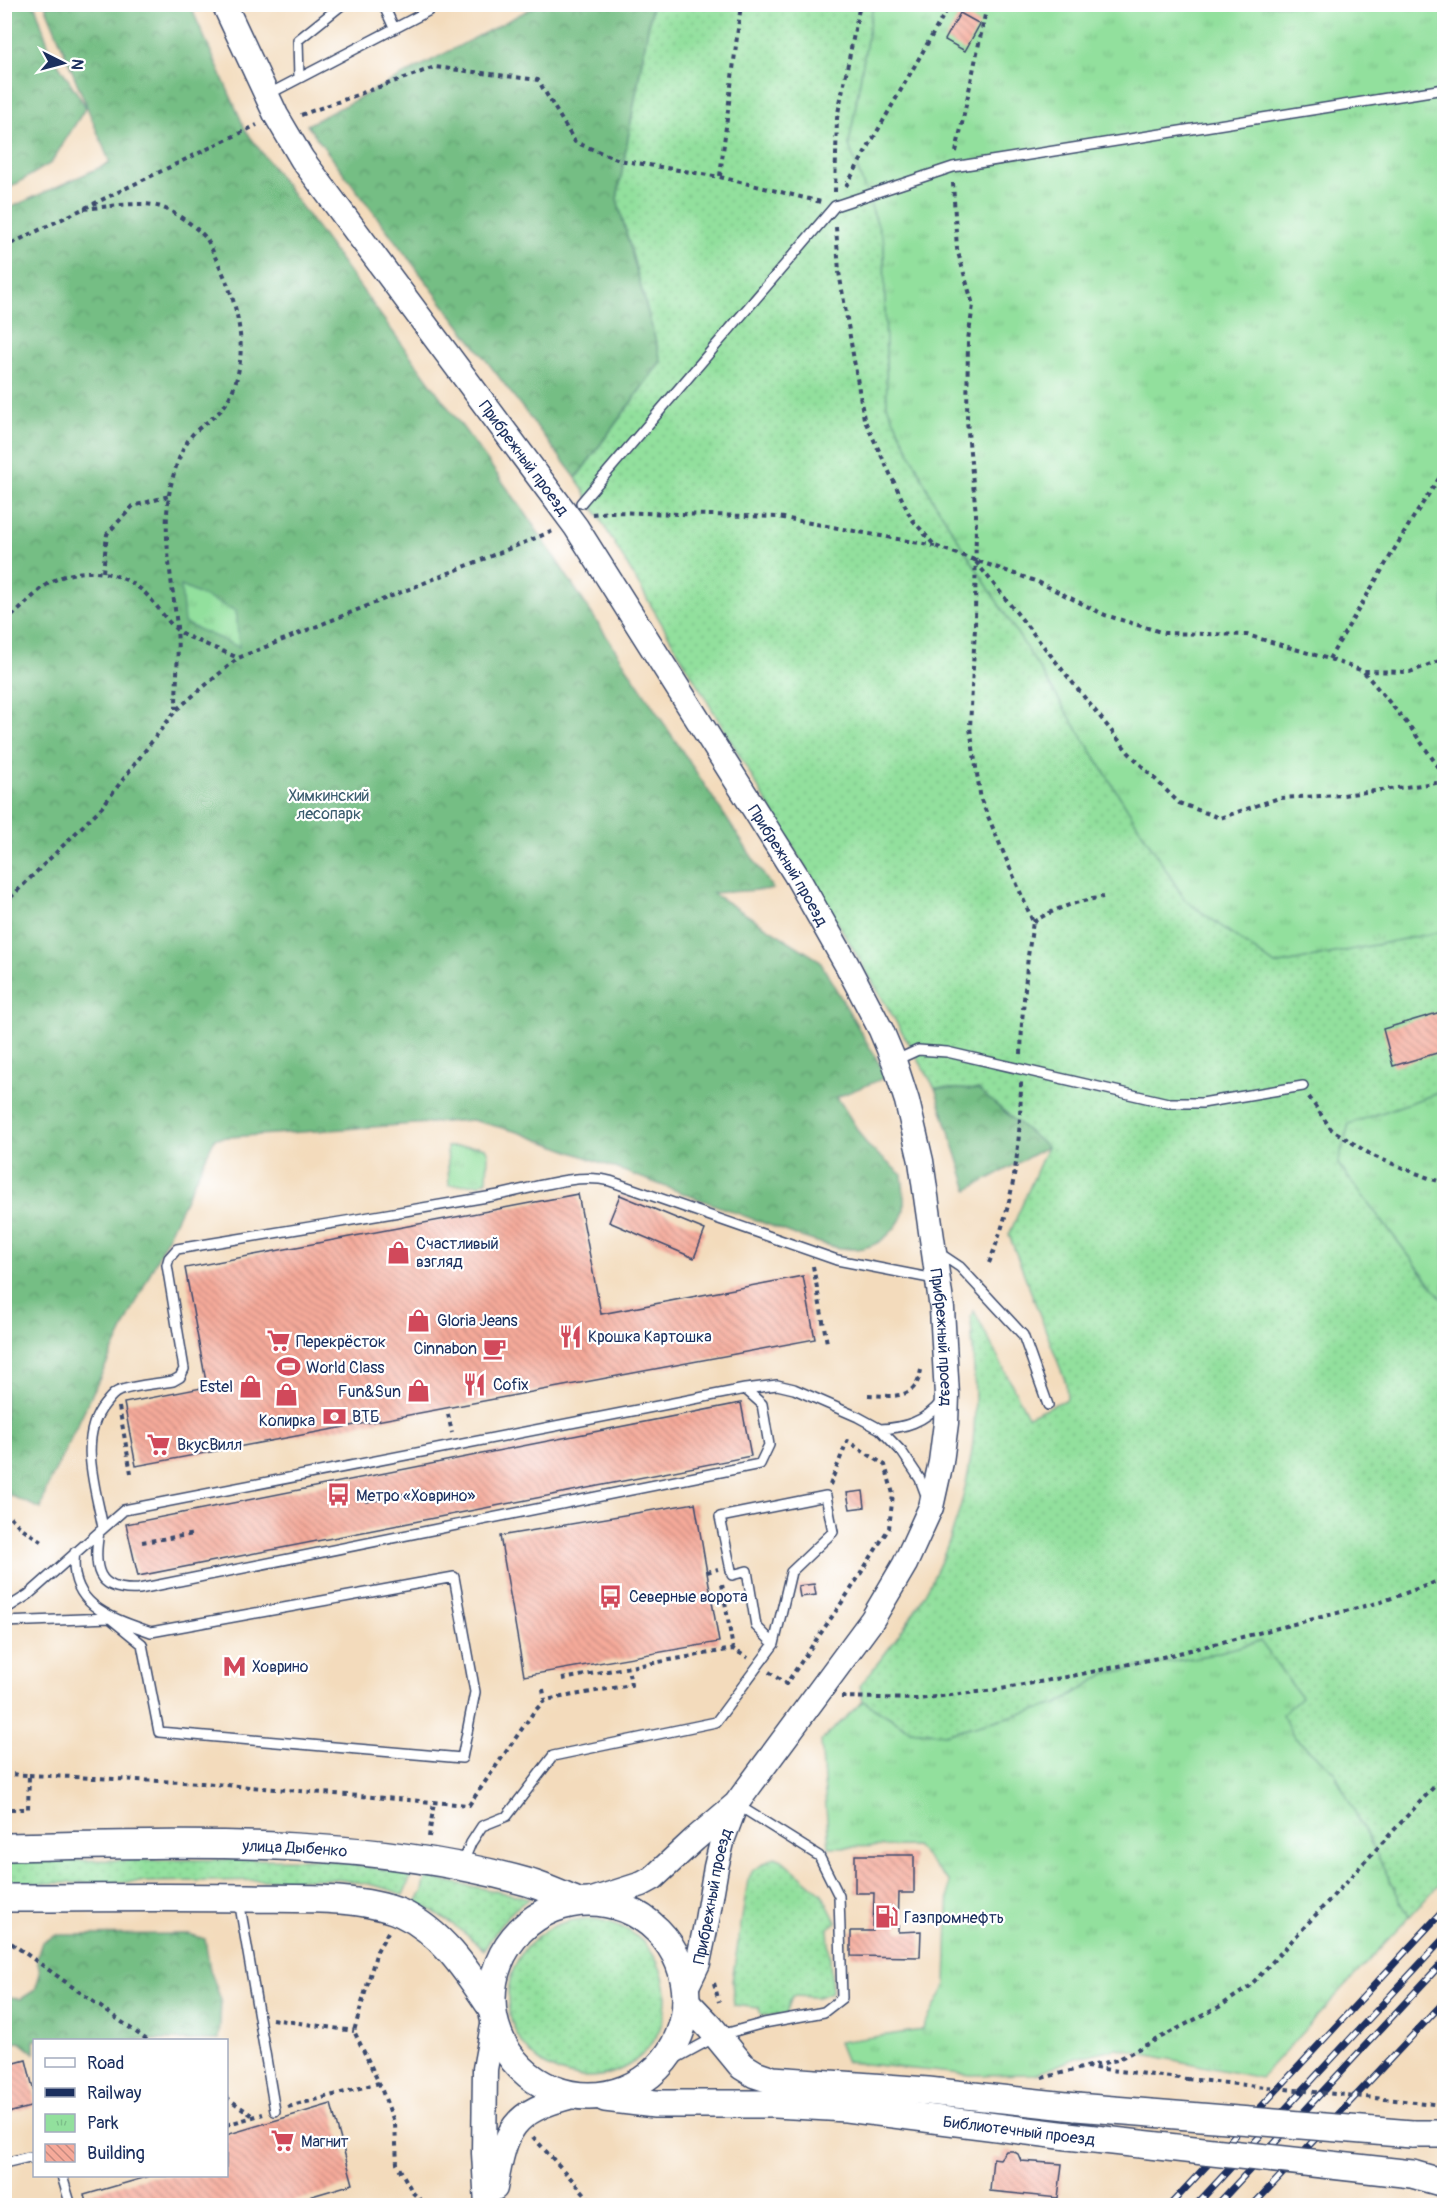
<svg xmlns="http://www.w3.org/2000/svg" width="1449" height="2210" font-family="Pangolin,sans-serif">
  <defs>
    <pattern id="grass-dots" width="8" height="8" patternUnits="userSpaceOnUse" patternTransform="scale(1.5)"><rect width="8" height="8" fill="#92e09d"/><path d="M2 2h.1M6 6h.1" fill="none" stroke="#7dc08a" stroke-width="1.8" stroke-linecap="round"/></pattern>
    <pattern id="forest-crowns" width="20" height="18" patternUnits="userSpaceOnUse" patternTransform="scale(1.5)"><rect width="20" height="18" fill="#75be84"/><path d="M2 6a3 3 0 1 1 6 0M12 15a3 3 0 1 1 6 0" fill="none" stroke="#5f9b6f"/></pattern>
    <pattern id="park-tufts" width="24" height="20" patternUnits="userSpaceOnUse" patternTransform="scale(1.5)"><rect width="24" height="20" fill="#92e09d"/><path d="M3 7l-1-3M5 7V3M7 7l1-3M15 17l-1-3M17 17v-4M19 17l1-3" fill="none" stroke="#7dc08a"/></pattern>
    <pattern id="building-back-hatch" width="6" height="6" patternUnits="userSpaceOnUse" patternTransform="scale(1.5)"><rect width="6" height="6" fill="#f6aa9a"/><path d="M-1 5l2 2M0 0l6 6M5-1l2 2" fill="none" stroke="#c68b81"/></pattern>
  </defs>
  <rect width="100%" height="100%" fill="#fff"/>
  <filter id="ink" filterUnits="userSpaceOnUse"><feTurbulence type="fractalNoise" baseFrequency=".0167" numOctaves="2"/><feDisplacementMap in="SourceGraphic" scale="12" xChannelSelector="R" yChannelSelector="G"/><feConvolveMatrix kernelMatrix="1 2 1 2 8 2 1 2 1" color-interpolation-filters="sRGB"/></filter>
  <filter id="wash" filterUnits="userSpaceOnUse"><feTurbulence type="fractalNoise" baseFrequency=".008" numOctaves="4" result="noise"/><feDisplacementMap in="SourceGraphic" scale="24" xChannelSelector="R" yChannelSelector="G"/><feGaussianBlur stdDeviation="1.35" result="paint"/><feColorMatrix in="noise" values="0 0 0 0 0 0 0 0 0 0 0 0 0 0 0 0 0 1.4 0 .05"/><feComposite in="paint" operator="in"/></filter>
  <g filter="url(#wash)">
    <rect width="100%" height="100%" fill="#f3dbbc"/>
    <!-- grass -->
    <path fill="url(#grass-dots)" stroke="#56887e" stroke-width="1.5" d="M652 5H873L849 145 884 242 887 405 932 498 1185 900 1275 965 1444 931V1091L1349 1124 1338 1164 1444 1301V1879L1409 1917 1334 1772 1293 1736 1281 1714 1260 1641 1209 1655 1105 1674 1058 1704 945 1734 910 1730 863 1701 860 1686C876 1665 894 1643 909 1620 942 1570 964 1510 972 1450 978 1406 973 1361 971 1317L974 1311 1028 1416 1067 1399 1066 1383 1009 1235 1047 1147 978 1090 935 1088 576 478 661 361 617 199Z
      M775 1857 782 1860 822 1894 836 1922 828 1928 832 1992 818 1997 792 1996 786 2014 761 2016 759 2008 734 2005 732 1981 748 1880 753 1870Z
      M321 1859 412 1874 403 1895C382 1885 358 1882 335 1879L5 1884 4 1861Z
      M426 1877 530 1898C508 1911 497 1929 484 1950 463 1930 442 1915 416 1902L423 1891Z
      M508 1998a79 79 0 1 1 158 0a79 79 0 1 1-158 0Z"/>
    <!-- forest -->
    <path fill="url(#forest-crowns)" stroke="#487671" stroke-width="1.5" d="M540 4 652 5 617 199 661 361 576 478 307 125Z
      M4 5H35L51 53 86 107 51 163 11 187 5 188Z
      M45 5H190L246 131 526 514 773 889 712 893 819 960 887 1077 837 1097 867 1145 902 1175C903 1185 905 1197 904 1208 904 1216 897 1226 891 1232 866 1259 835 1248 804 1238L518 1132 472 1120 215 1138 46 1490 41 1509 5 1493V210L110 163Z
      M935 1088 978 1090 1047 1147 968 1190Z
      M189 1934 205 1939 210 1970 221 2000 219 2040H34V2053L20 2042 5 2044V1996L21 1999 35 1990 40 1974 37 1957 42 1942 57 1935Z"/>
    <!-- park -->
    <path fill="url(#park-tufts)" stroke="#56887e" stroke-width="1.5" d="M873 5H1444V931L1275 965 1185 900 932 498 887 405 884 242 849 145Z
      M181 586 236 611 239 647 184 623Z
      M1444 1091V1301L1338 1164 1349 1124Z
      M478 1146 485 1148 488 1152 487 1180 480 1184 449 1185 447 1147Z
      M1260 1641 1301 1697 1282 1714 1293 1736 1334 1772 1409 1917 1260 2078 1116 2048 1076 2058 1036 2074 971 2075 846 2062 838 2042 922 2030 946 1985 949 1882 915 1846 829 1847 821 1741 863 1701 910 1730 945 1734 1058 1704 1105 1674 1209 1655Z"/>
    <g id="blocks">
      <!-- building -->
      <path fill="url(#building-back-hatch)" d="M960 13 980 24 965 51 945 40Z
        M1444 1011V1051L1393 1066 1383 1029Z
        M578 1194 601 1314 803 1276 815 1339 136 1466 124 1403 207 1387 185 1268Z
        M620 1195 705 1230 694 1258 609 1222Z
        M741 1403 751 1456 138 1576 126 1524Z
        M863 1491 865 1507 850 1509 847 1493Z
        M695 1503 719 1642 524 1676 500 1536Z
        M814 1584 816 1595 800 1597 798 1586Z
        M855 1855H914V1893H899L898 1932 921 1931 920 1957 851 1956V1931H873L874 1893H855Z
        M26 2060 34 2092V2106L4 2114V2066Z
        M331 2104 353 2184 278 2206H87L84 2195 150 2176H226V2135Z
        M1006 2151H1013L1018 2154 1021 2161 1062 2164 1058 2198 990 2191 993 2158 1000 2159Z"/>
    </g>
  </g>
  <g filter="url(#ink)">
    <use href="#blocks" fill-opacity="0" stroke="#3b496c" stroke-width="1.5"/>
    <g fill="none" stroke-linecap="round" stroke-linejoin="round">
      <defs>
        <path id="service" d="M383 4 394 28
          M299 78 298 40 343 4
          M267 95 428 11 430 4
          M581 503 835 206 953 167 1444 89
          M894 1061 918 1050 947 1052 1168 1103H1202L1303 1086
          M939 1253 960 1267 1023 1335 1048 1405
          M880 1429C904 1428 925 1422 941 1402
          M103 1528C96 1489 77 1437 105 1404 109 1399 113 1393 119 1391 135 1385 156 1384 173 1381L180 1377 184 1369 167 1265 169 1258 177 1249C282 1232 388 1214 493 1196 529 1190 574 1172 610 1181L837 1260 935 1279
          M99 1532C93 1567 96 1592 139 1589L760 1464 769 1445 762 1404 745 1389
          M4 1610 28 1595 124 1510 745 1389 777 1385 794 1389 858 1417 880 1429 902 1452 920 1479 927 1498
          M4 1622 110 1618 142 1644 159 1732 462 1758 475 1692 454 1577 151 1632C111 1618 67 1605 75 1552
          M462 1865 471 1843 482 1826 507 1816 553 1756 716 1722 774 1644 791 1572 833 1532 826 1496 720 1517 732 1575 747 1571 756 1626 774 1644
          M239 1900 275 2111
          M658 2068 717 2036 764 2023 824 2012 842 1998 839 1896 819 1856 736 1804
          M4 2163 29 2157 34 2160
          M62 2176 71 2206"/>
        <g id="tertiary">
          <path id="s1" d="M224 4 276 115 302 159 576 527 796 875 847 965 881 1030 894 1061 907 1101 921 1161 942 1309 947 1395 946 1423 941 1462 931 1507 925 1520 905 1564 872 1620 736 1804 695 1839 653 1878 642 1884 589 1901"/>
          <path id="s2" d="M686 1988 698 1963 707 1920 716 1867 723 1838 735 1806"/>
          <path d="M495 2188C506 2128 511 2112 573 2096"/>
          <path d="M487 2206 484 2153 485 2069 494 2020"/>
        </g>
        <g id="secondary">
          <path id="s3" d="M4 1847C178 1844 358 1835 527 1882 544 1887 561 1895 578 1902"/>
          <path d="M4 1898C85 1898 166 1897 247 1898 292 1899 359 1895 401 1913 442 1932 467 1971 491 2007"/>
          <circle cx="589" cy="1999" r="97"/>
          <path d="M686 2002 710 2027 742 2066 755 2074 773 2080 928 2091 1076 2107"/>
          <path d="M605 2098 655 2104H775L846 2108 1068 2136"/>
          <path d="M1412 2134H1444"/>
          <path d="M1412 2174 1444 2183"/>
        </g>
      </defs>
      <!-- service casing -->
      <use href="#service" stroke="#3b496c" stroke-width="12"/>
      <!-- tertiary casing -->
      <use href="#tertiary" stroke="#3b496c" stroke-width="27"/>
      <!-- secondary casing -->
      <use href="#secondary" stroke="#3b496c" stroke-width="30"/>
      <!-- path -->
      <path stroke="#3b496c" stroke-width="4" stroke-dasharray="4.5 4.5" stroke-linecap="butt" d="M301 115 435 67 538 80 575 142 619 160 720 177 821 202
        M956 152 985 15 984 4
        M720 176 741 4
        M953 183 957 249 973 305 968 340 967 421 976 514 975 627 970 728 981 800 1033 922 1028 956 1022 1021 1021 1056
        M846 186 950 4
        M835 192 837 118 860 4
        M84 209C104 207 139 201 157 206 171 209 197 227 206 238 210 244 213 252 216 259 237 299 251 351 231 394 222 414 212 417 197 430 182 442 172 476 169 495 162 539 173 584 177 627 179 654 176 682 176 709
        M836 227 839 272 864 419 911 518 935 546 1038 582 1105 615 1164 633 1247 635 1329 659 1363 671 1410 672 1444 659
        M4 247 257 125
        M592 514 611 512 778 517 935 546
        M976 562 1129 753 1179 803 1220 818 1279 798 1343 795 1444 782
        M103 572 107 534 133 506 169 496
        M4 621C22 611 32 594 49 583 80 565 121 569 146 594 157 605 165 619 176 629 186 638 224 651 238 658
        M1329 659 1413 518 1444 471
        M1364 672 1411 728 1444 775
        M4 904 102 807 176 710 238 658 553 531
        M1033 922C1058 907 1075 902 1103 897
        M1309 1097 1331 1129 1373 1156 1426 1177 1444 1183
        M989 1263C1015 1199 1020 1150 1021 1082
        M813 1266 827 1343
        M868 1395C894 1396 915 1401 921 1370
        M119 1407 131 1473
        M448 1414 452 1433
        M365 1501 417 1493
        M4 1510 19 1526 45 1544
        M142 1542 195 1534
        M707 1572 718 1569
        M722 1584 733 1649
        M769 1672 786 1684 851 1589 889 1528 893 1494 885 1465 847 1441 830 1485
        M562 1679 733 1649 748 1658
        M543 1689 545 1700
        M841 1697 917 1699 995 1690 1072 1676 1167 1656 1381 1602 1444 1579
        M4 1774 29 1775 28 1809H4
        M29 1775 202 1783 469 1805 533 1713 545 1700 631 1685 628 1668
        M429 1837 434 1802
        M388 1932 377 1951 354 2031 379 2083 395 2124 397 2164 413 2193 427 2206
        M4 1938 147 2040
        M714 1983 719 2002
        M272 2019 354 2031
        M1086 2067 1117 2060 1219 2007 1249 1987 1444 1776
        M1042 2078 1086 2067 1187 2079
        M226 2097 253 2116
        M288 2107 379 2083
        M226 2125 263 2114
        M533 2137 596 2206
        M520 2206 521 2201"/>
      <!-- service -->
      <use href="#service" stroke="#fff" stroke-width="9"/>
      <!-- tertiary -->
      <use href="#tertiary" stroke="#fff" stroke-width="24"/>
      <!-- secondary -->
      <use href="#secondary" stroke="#fff" stroke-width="27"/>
      <defs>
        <path id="rail" d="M1169 2206 1444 1910
          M1195 2206 1444 1938
          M1216 2206 1444 1961
          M1252 2206 1444 2002"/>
      </defs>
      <!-- rail casing -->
      <use href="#rail" stroke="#1b2f5e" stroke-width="7"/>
      <!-- rail -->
      <use href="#rail" stroke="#fff" stroke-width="4.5" stroke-dasharray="14" stroke-linecap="butt"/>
      <defs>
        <path id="secondary-bridge" d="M1076 2107 1412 2134
          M1068 2136 1412 2174"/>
      </defs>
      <!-- secondary-bridge casing -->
      <use href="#secondary-bridge" stroke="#3b496c" stroke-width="30" stroke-linecap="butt"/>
      <!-- path-bridge -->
      <path stroke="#3b496c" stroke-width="4" stroke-dasharray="4.5 4.5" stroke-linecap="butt" d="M1187 2079 1444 2105"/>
      <!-- secondary-bridge -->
      <use href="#secondary-bridge" stroke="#fff" stroke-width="27"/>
    </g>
  </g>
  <!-- icons -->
  <defs>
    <symbol id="shop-bare" viewBox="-9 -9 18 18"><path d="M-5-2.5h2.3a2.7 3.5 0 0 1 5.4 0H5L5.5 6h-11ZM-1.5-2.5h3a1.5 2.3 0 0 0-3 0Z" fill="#d1495b" stroke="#fff" stroke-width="2.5" paint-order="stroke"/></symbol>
    <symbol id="restaurant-bare" viewBox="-9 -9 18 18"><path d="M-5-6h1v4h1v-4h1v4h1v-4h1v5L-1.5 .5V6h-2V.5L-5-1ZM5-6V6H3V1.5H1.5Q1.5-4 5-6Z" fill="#d1495b" stroke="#fff" stroke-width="2.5" paint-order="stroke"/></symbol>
    <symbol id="supermarket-bare" viewBox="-9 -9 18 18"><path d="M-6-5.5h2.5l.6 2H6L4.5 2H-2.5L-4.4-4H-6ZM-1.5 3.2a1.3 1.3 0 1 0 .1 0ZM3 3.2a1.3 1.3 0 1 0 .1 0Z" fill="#d1495b" stroke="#fff" stroke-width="2.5" paint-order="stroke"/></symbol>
    <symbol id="cafe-bare" viewBox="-9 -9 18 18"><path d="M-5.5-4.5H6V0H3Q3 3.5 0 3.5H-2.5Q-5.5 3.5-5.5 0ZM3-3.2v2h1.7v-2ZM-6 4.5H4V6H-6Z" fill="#d1495b" stroke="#fff" stroke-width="2.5" paint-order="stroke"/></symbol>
    <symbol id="stadium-bare" viewBox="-9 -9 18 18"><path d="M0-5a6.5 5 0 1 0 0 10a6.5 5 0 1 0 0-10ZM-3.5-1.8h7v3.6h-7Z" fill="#d1495b" stroke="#fff" stroke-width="2.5" paint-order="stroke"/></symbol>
    <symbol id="bank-bare" viewBox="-9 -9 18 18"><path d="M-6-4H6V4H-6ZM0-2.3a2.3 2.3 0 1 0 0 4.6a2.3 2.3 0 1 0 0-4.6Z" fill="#d1495b" stroke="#fff" stroke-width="2.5" paint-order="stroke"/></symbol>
    <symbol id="bus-bare" viewBox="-9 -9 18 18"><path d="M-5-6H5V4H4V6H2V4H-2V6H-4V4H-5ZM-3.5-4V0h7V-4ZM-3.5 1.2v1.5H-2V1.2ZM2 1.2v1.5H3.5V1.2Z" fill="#d1495b" stroke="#fff" stroke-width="2.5" paint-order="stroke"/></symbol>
    <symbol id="metro-bare" viewBox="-9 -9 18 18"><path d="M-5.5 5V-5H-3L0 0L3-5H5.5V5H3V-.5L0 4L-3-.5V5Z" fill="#d1495b" stroke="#fff" stroke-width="2.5" paint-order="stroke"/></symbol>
    <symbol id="fuel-bare" viewBox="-9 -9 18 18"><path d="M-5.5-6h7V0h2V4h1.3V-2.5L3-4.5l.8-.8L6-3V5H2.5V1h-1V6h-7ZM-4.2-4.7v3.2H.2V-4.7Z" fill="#d1495b" stroke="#fff" stroke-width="2.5" paint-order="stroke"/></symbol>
  </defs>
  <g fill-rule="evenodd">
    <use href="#shop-bare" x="382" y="1236" width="33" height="33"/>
    <use href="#shop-bare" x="402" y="1304" width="33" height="33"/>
    <use href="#restaurant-bare" x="554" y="1320" width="33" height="33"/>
    <use href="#supermarket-bare" x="262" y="1324" width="33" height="33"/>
    <use href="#cafe-bare" x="478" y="1332" width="33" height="33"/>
    <use href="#stadium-bare" x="272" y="1350" width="33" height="33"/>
    <use href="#restaurant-bare" x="458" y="1368" width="33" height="33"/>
    <use href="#shop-bare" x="234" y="1370" width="33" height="33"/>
    <use href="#shop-bare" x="402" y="1374" width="33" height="33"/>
    <use href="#shop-bare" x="270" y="1378" width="33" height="33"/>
    <use href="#bank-bare" x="318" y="1400" width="33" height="33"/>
    <use href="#supermarket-bare" x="142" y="1428" width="33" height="33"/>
    <use href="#bus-bare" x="322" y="1478" width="33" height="33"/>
    <use href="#bus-bare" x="594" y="1580" width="33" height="33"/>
    <use href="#metro-bare" x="218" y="1650" width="33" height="33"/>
    <use href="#fuel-bare" x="870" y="1900" width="33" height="33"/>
    <use href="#supermarket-bare" x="266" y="2124" width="33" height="33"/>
  </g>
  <g text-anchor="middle" stroke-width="4.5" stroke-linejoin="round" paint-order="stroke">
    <!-- street labels -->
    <g font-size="16" fill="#1b2f5e" stroke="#fff">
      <text dy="6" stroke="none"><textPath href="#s1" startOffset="546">Прибрежный проезд</textPath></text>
      <text dy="6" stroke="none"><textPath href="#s1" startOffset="1032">Прибрежный проезд</textPath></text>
      <text dy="6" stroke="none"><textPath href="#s1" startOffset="1536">Прибрежный проезд</textPath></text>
      <text dy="6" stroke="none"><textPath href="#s3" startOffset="291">улица Дыбенко</textPath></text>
      <text dy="6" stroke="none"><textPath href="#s2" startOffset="96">Прибрежный проезд</textPath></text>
      <text transform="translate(1019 2130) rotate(7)" y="6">Библиотечный проезд</text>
    </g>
    <!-- park labels -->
    <g font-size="16" fill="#395b6e" stroke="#fff">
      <text x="329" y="801">Химкинский<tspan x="329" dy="18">лесопарк</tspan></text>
    </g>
    <!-- poi labels -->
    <g font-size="16" fill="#1b2f5e" stroke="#fff" text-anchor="start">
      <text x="416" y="1249">Счастливый<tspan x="416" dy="18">взгляд</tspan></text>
      <text x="437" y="1326">Gloria Jeans</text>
      <text x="588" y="1342">Крошка Картошка</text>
      <text x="296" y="1347">Перекрёсток</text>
      <text x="477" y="1354" text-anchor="end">Cinnabon</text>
      <text x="306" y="1373">World Class</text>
      <text x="493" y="1390">Cofix</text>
      <text x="233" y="1392" text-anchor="end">Estel</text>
      <text x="401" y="1397" text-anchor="end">Fun&amp;Sun</text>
      <text x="352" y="1422">ВТБ</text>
      <text x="287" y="1426" text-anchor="middle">Копирка</text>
      <text x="177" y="1450">ВкусВилл</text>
      <text x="356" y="1501">Метро «Ховрино»</text>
      <text x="629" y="1602">Северные ворота</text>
      <text x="252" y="1672">Ховрино</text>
      <text x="904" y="1923">Газпромнефть</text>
      <text x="301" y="2147">Магнит</text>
    </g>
  </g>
  <!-- margin -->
  <rect width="1449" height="2210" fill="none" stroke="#fff" stroke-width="24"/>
  <!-- legend -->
  <rect x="33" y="2039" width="195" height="138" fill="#ffffff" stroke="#a4acbf" stroke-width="1.5"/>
  <rect x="45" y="2058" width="30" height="9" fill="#ffffff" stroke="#a4acbf" stroke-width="1.5"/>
  <text x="87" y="2069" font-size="18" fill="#1b2f5e">Road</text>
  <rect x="45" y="2088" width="30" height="9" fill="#1b2f5e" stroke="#a4acbf" stroke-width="1.5"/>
  <text x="87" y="2099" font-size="18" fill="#1b2f5e">Railway</text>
  <rect x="45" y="2114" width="30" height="18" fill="url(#park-tufts)" stroke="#a4acbf" stroke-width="1.5"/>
  <text x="87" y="2129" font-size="18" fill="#1b2f5e">Park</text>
  <rect x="45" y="2144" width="30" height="18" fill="url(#building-back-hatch)" stroke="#a4acbf" stroke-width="1.5"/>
  <text x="87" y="2159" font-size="18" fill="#1b2f5e">Building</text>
  <!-- north arrow -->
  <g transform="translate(63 63) rotate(96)" stroke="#ffffff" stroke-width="4.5" paint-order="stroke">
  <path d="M0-4.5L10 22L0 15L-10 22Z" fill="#1b2f5e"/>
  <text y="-9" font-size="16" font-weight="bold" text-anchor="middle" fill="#1b2f5e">N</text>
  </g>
</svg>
